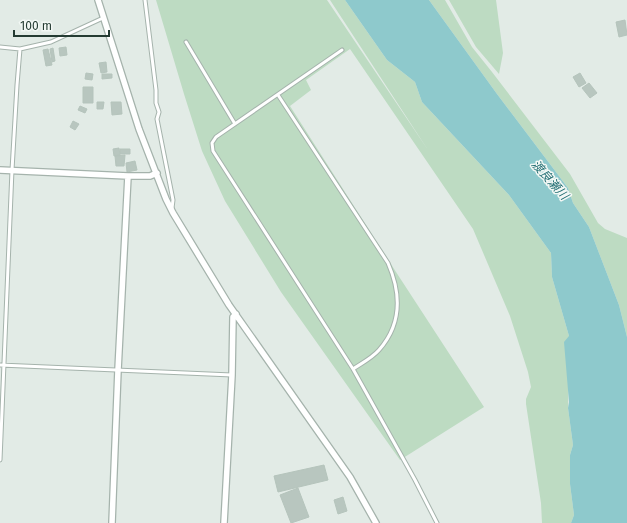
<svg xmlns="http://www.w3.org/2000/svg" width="627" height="523" font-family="'Fira Sans','Noto Sans JP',sans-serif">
  <rect width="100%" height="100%" fill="#e2ebe6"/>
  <!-- green -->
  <path fill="#bddbc2" d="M156 0H327L428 150 330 0H345L387 60 415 82 422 102 509 195 551 253 552 277 569 336 568 408 573 445 570 455V484L574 515 571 523H542L541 503 526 404V399L531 387 528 372 510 316 473 229 350 49 306 80 311 90 290 106 396 272 484 407 400 460 281 292 225 201 202 151 184 94Z
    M429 0H445L472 47 492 72 570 174 598 223 605 229 627 238V337L619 305 589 227 573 203 568 188 497 94Z
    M449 0H496L503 53 499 74 476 47Z"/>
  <!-- water -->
  <path fill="#8ec9cc" d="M345 0H429L497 94 568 188 573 203 589 227 619 305 627 337V523H571L574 515 570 484V455L573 445 568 408 569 402 564 342 569 336 552 277 551 253 509 195 422 102 415 82 387 60Z"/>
  <!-- building -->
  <path fill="#b8c6bf" stroke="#b5c4bc" d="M625 20 627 35 619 37 616 22Z
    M66 47 67 55 60 56 59 48Z
    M53 48 55 61 52 62 50 49Z
    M48 49 52 65 46 66 43 50Z
    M106 62 107 72 101 73 99 63Z
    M86 73 93 74 92 80 85 79Z
    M580 73 586 83 579 87 573 77Z
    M102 74H112V78L102 79Z
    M589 83 597 93 590 98 582 88Z
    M83 87H93V103H83Z
    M97 102H104L103 109H97Z
    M111 102H121L122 114 112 115Z
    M80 106 87 109 85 113 78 110Z
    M73 121 79 124 75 130 70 127Z
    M119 148 120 155 114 156 113 149Z
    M120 149H130V154H120Z
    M125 155 124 166H116L115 156Z
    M135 161 137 170 127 172 126 163Z
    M324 465 328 480 278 492 274 476Z
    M298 488 309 517 291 523 280 495Z
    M343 497 347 511 338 514 334 500Z"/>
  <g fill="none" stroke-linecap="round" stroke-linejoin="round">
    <defs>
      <path id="service" d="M145 0 156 90V103L159 112 157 119 173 200 172 208
        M186 42 235 124
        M0 47 20 49 51 42 103 18
        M342 50 216 137 212 143 213 151 353 369 415 480 437 523
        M278 95 388 263C401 293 402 324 379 350 372 358 362 363 353 369
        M0 365 232 375
        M0 460 12 170 17 85 20 49"/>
      <path id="minor" d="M98 0 139 129 166 199 173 213 229 305 350 477 376 523
        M0 170 128 176H150L157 173
        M112 523 118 370 128 176
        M224 523 232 375 233 317 236 314"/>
    </defs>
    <!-- service casing -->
    <use href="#service" stroke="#a5b3ac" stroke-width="5"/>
    <!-- minor casing -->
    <use href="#minor" stroke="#a5b3ac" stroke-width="8"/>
    <!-- service -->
    <use href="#service" stroke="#fff" stroke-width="3"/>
    <!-- minor -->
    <use href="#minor" stroke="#fff" stroke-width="5.5"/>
  </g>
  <g text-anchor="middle" stroke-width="3" stroke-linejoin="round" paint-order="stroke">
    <!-- water labels -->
    <g font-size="12" font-style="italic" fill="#226e73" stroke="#f3f8f5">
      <text transform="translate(550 180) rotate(48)" y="4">渡良瀬川</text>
    </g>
  </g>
  <!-- scale -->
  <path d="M14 30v6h95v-6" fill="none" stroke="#243b32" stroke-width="2"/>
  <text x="20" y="30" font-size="12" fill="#243b32" stroke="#f3f8f5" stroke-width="3" paint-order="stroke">100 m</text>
</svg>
